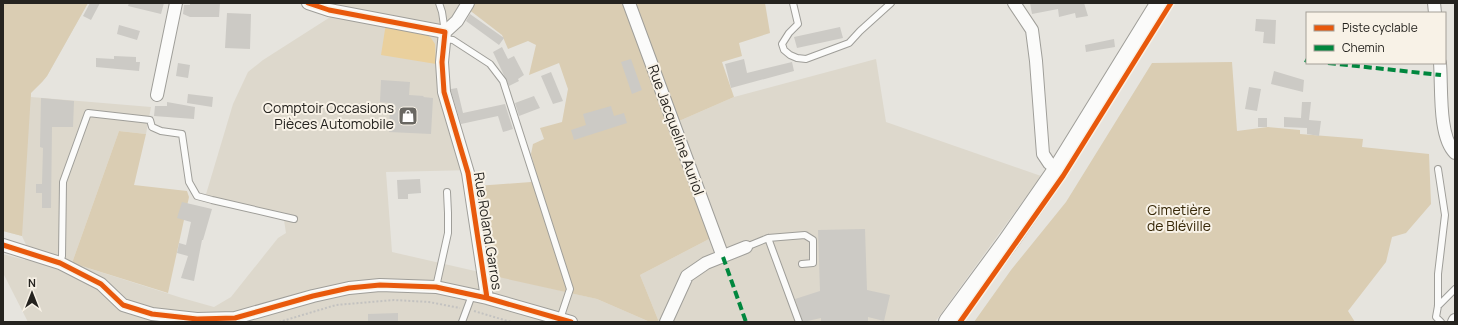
<svg xmlns="http://www.w3.org/2000/svg" width="1458" height="325" font-family="Manrope,sans-serif">
  <rect width="100%" height="100%" fill="#e6e4de"/>
  <!-- built -->
  <path fill="#ddd8cc" d="M3 3H88L47 76 42 82 31 92V97L151 107 146 134 119 131 72 263 182 298 214 307 231 297 278 238 286 233 284 220 204 201 233 104 248 72 263 60 335 14 296 3H471L452 32 445 67 447 84 460 129 474 170 386 172 392 252 597 299 650 322H28L3 273V254L25 260 28 249 22 236 3 231Z
    M876 59 886 122 1041 176 935 322H659L640 275 711 238 679 121 734 97Z"/>
  <!-- green -->
  <path fill="#dacdb3" d="M3 3H88L47 76 42 82 31 93 22 236 3 231Z
    M471 3H765L770 33 739 43 742 56 722 62 734 97 679 121 711 238 640 275 659 322H650L597 299 494 276 488 260 476 186 531 182 538 180 531 154 533 144 544 139 540 128 562 122 568 89 559 63 529 75 536 45 528 41 508 49 502 35 468 9Z
    M1232 62 1237 131 1268 127 1300 130V134L1363 139 1362 147 1429 154 1431 204 1406 233 1392 237 1386 262 1348 311 1355 322H974L1011 270 1066 202 1152 63Z
    M119 131 146 134 134 185 187 191 189 197 168 293 72 263Z"/>
  <!-- water -->
  <path fill="#ead09d" d="M386 23 425 33 431 38 435 44 436 64 381 55Z"/>
  <!-- building -->
  <path fill="#cccac5" d="M90 3H100L91 20 83 16Z
    M129 3H164L161 14 128 6Z
    M190 3H220L219 17H190L183 14 184 5H190Z
    M1030 3H1084L1088 16 1076 18 1075 13 1059 17 1058 9 1032 14Z
    M227 13 251 14 250 49 225 48Z
    M470 14 504 38 499 45 466 21Z
    M1256 19 1276 20 1275 44 1263 43 1264 32 1255 31Z
    M119 25 140 31 137 40 117 34Z
    M840 27 843 38 797 48 794 37Z
    M1114 39 1115 47 1086 52 1085 45Z
    M502 47 508 59 514 56 524 75 518 79 519 81 509 86 493 52Z
    M114 56 136 57V62H140L139 71 96 67V58L114 59Z
    M631 59 642 90 632 94 621 62Z
    M744 59 747 73 792 62 794 71 731 88 725 64Z
    M178 63 190 65 188 78 176 76Z
    M1274 71 1304 80 1303 92 1271 84Z
    M551 72 563 101 553 104 541 76Z
    M381 80 410 82 409 95 424 96 423 97 433 98 431 134 389 132 390 103 380 102Z
    M1249 87 1261 89 1257 111 1245 109Z
    M457 88 463 113 505 104 513 129 503 132 498 116 461 124 451 91V89Z
    M188 94 213 97 212 107 187 103Z
    M534 96 540 108 519 116 515 103Z
    M41 98 74 101 73 127H52L51 208H42V193H36V184H42L43 148 40 147Z
    M167 102 195 107 194 119 154 116 155 106H167Z
    M1302 102H1311L1309 120 1321 121 1319 136 1307 134V128L1284 127V117L1301 118Z
    M611 106 614 116 624 113 627 123 574 140 571 130 586 125 583 114Z
    M1258 118H1267V127H1258Z
    M420 179 421 193 408 194V199H398L397 180Z
    M182 202 212 209 203 240H202L194 281 181 278 188 256 177 253 179 243 186 245 191 222 177 218Z
    M865 229 867 290 890 295 884 321 868 317V322H821V318L803 322 795 299 820 291 818 230Z
    M398 313V322H368V314Z"/>
  <g fill="none" stroke-linecap="round" stroke-linejoin="round">
    <defs>
      <path id="service" d="M439 3 442 12 445 32
        M793 3 798 24 789 33 782 44 784 50 790 55 797 58 806 59 849 43 860 31 891 3
        M444 39 453 40 490 64 503 81 570 289 560 319
        M1438 169 1445 215 1438 274V306L1436 317 1441 322
        M768 238 799 322
        M746 247 768 238 805 235 813 240V263L802 264
        M60 263 62 256 63 182 88 113 150 120 152 127 161 131 182 134 189 182 197 196 212 200 294 219
        M436 287 448 233V213L447 192
        M1438 306 1455 289
        M462 322 472 295"/>
      <path id="minor" d="M308 3 329 10 445 32 442 62 444 92 468 173 487 298
        M629 3 723 257
        M1014 3 1032 30 1036 61 1043 154 1049 163 1058 170
        M1434 3 1435 13
        M445 32 457 21 468 3
        M1440 63C1442 87 1438 136 1455 153
        M157 95 176 3
        M3 245 60 263 101 284 123 305 152 314 197 319 235 318 313 296 349 288 380 285 436 287 487 298 571 322
        M666 322 687 276 706 263 746 247
        M1454 322 1455 320"/>
      <path id="primary" d="M949 322 1008 242 1058 170 1161 3"/>
    </defs>
    <!-- service casing -->
    <use href="#service" stroke="#9f9e99" stroke-width="8"/>
    <!-- minor casing -->
    <use href="#minor" stroke="#9f9e99" stroke-width="14"/>
    <!-- primary casing -->
    <use href="#primary" stroke="#9f9e99" stroke-width="22"/>
    <!-- path -->
    <path stroke="#c3c2c0" stroke-width="2" stroke-dasharray="2 2" stroke-linecap="butt" d="M474 311 511 322
      M279 322 336 305 394 300 429 302 460 308"/>
    <!-- service -->
    <use href="#service" stroke="#fbfbfa" stroke-width="6"/>
    <!-- minor -->
    <use href="#minor" stroke="#fbfbfa" stroke-width="12"/>
    <!-- primary -->
    <use href="#primary" stroke="#fbfbfa" stroke-width="20"/>
    <!-- quiet -->
    <path stroke="#00873e" stroke-width="4" stroke-dasharray="8 4" stroke-linecap="butt" d="M1305 60 1307 61
      M1328 63 1441 75
      M723 257 746 322"/>
    <defs>
      <path id="cycleway" d="M308 3 329 10 445 32 442 62 444 92 468 173 487 298
        M3 245 60 263 101 284 123 305 152 314 197 319 235 318 313 296 349 288 380 285 436 287 487 298 571 322
        M960 322 1063 176 1171 3"/>
    </defs>
    <!-- cycleway casing -->
    <use href="#cycleway" stroke="#f8f2e7" stroke-width="8"/>
    <!-- cycleway -->
    <use href="#cycleway" stroke="#e8590c" stroke-width="5"/>
  </g>
  <!-- icons -->
  <defs>
    <symbol id="shop-square" viewBox="-11 -11 22 22"><rect x="-9" y="-9" width="18" height="18" rx="4" fill="#696762" stroke="#f8f2e7"/><path d="M-5-2.5h2.3a2.7 3.5 0 0 1 5.4 0H5L5.5 6h-11ZM-1.5-2.5h3a1.5 2.3 0 0 0-3 0Z" fill="#fff"/></symbol>
  </defs>
  <g fill-rule="evenodd">
    <use href="#shop-square" x="397" y="105" width="22" height="22"/>
  </g>
  <g text-anchor="middle" stroke-width="4" stroke-linejoin="round" paint-order="stroke">
    <!-- poi labels -->
    <g font-size="14" fill="#25231f" stroke="#f8f2e7" text-anchor="end">
      <text x="394" y="113">Comptoir Occasions<tspan x="394" dy="16">Pièces Automobile</tspan></text>
    </g>
    <!-- street labels -->
    <g font-size="14" fill="#25231f" stroke="#f8f2e7">
      <text transform="translate(676 130) rotate(70)" y="5">Rue Jacqueline Auriol</text>
      <text transform="translate(488 231) rotate(81)" y="5">Rue Roland Garros</text>
    </g>
    <!-- park labels -->
    <g font-size="14" fill="#372808" stroke="#f8f2e7">
      <text x="1179" y="215">Cimetière<tspan x="1179" dy="16">de Bléville</tspan></text>
    </g>
  </g>
  <!-- border -->
  <rect width="1458" height="325" fill="none" stroke="#25231f" stroke-width="8"/>
  <!-- legend -->
  <rect x="1306" y="12" width="140" height="52" fill="#f8f2e7" stroke="#a49f97"/>
  <rect x="1314" y="25" width="20" height="6" fill="#e8590c" stroke="#a49f97"/>
  <text x="1342" y="32" font-size="12" fill="#25231f">Piste cyclable</text>
  <rect x="1314" y="45" width="20" height="6" fill="#00873e" stroke="#a49f97"/>
  <text x="1342" y="52" font-size="12" fill="#25231f">Chemin</text>
  <!-- north arrow -->
  <g transform="translate(32 293)" stroke="#f8f2e7" stroke-width="3" paint-order="stroke">
  <path d="M0-3L7 15L0 10L-7 15Z" fill="#25231f"/>
  <text y="-6" font-size="11" font-weight="bold" text-anchor="middle" fill="#25231f">N</text>
  </g>
</svg>
